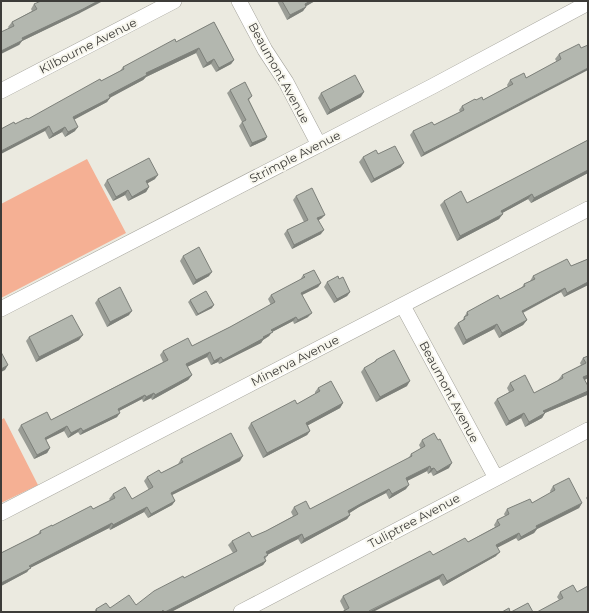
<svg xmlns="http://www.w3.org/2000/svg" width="589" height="613" font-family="Montserrat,sans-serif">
  <rect width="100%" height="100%" fill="#ebeae0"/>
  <!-- grass -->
  <path fill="#f5b094" d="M87 159 126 233 1 298V204Z
    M4 418 38 485 1 503V420Z"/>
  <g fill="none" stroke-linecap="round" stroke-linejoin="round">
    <defs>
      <path id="minor" d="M239 1 265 50 286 82 319 145
        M1 91 174 1
        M403 306 496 478
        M1 309 433 86 588 3
        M1 513 588 209
        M241 612 588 430"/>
    </defs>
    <!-- minor casing -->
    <use href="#minor" stroke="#a4a39b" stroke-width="16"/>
    <!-- minor -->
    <use href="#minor" stroke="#fff" stroke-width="15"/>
  </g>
  <!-- wall -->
  <path fill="#9a9d96" d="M277 1H315L306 6 303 11 287 20Z
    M34 4 80 13 22 41 19 45 8 27 12 22 32 11 31 9Z
    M214 22 234 60 231 64 216 72 211 64 203 68 196 53 146 77 143 80 110 97 107 102 74 119 75 131 65 137 62 132 49 139 45 131 15 124 28 119 120 71 123 67 176 42Z
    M581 48 421 157 410 135 413 131 434 125 460 112 459 110 462 106 476 100H483L508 87 507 85 510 80 526 78 557 62 555 59 559 54Z
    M230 90 252 96 249 100 267 137 265 140 250 147 239 126 242 122 227 93Z
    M321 93 361 97 327 115 318 98Z
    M588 140V173L531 203 528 199 502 213 499 219 457 241 440 205 444 201 467 203Z
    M378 154 401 167 371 183 359 162 363 157Z
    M155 179 147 183 149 187 146 192 128 201 125 195 113 201 104 185 107 180Z
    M296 196 322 218 319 220 321 234 292 249 284 234 287 230 304 222 293 200Z
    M183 256 209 276 193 285 180 261Z
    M588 259V285L564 297 561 292 523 313 527 320 523 325 499 338 494 329 463 345 454 328 458 323 462 321 467 312 500 299 522 287 524 284 530 281 533 276 571 266Z
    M303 275 321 283 318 287 302 295 308 317 294 324 293 321 272 332 269 336 263 340 261 343 219 364 218 362 211 365 207 357 187 367 192 375 188 380 152 400 151 398 143 402 142 399 119 411 117 417 80 435 78 432 68 438 64 431 46 440 50 448 47 453 34 459 18 430 21 425 51 420 163 362 160 355 163 351 192 346 230 327 271 305 268 299 271 295 300 280Z
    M339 279 350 292 347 296 334 303 324 287 327 282Z
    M98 299 129 315 107 327 95 303Z
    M190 300 212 308 196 316 188 302Z
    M29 337 79 340 36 362 26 341Z
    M588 356V378L585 380 587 395 545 413 542 418 525 427 521 418 506 426 494 403 497 399 509 392 507 388 510 383 534 393 559 380H558L562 375 581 365 580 363 583 358Z
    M376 360 407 386 376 402 361 372 364 368 373 363Z
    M318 388 343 403 340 408 308 425 310 431 307 435 263 458 248 428 251 423 297 404 315 394V392Z
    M422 440 449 468 433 476 431 472 428 474 427 471 407 481 406 489 389 499 386 493 359 507 349 513 350 515 347 519 301 544 298 539 288 544 267 555H268L265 559 266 561 263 565 171 612H94L96 609 110 608 136 605 184 578 233 553 228 545 232 541 252 537 266 531 293 516 291 512 294 507 310 509 408 459 411 454 421 449 419 445Z
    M181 459 240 461 172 495 175 501 172 505 148 518 144 512 110 530 109 528 30 568 27 572 1 586V553L38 534 40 531 93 509 110 500 109 499 113 494 132 499 149 490 144 481 147 477 161 473 178 464Z
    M553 486 582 503 579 508 537 529 534 533 518 541 516 538 497 547 496 556 443 586 439 579 345 611 340 601 343 596 433 555 468 542 495 527 494 525 497 520 505 516 504 514 507 509 532 503 551 493 550 491Z
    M588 495V501L586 498Z
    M560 592H577L559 600 557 597Z"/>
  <!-- shaded-wall -->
  <path fill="#7d807a" d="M98 1H103L80 13 22 41 19 45 1 54V51L22 38Z
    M310 1H315L301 9 305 4Z
    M306 7 303 11 287 20 290 15Z
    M199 48 196 53 146 77 143 80 106 100 109 95 146 73Z
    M214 59 211 64 203 68 207 63Z
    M234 60 231 64 216 72 219 68Z
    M588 68V70L421 157 424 153Z
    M364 92 361 97 327 115 330 110Z
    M110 98 107 102 70 122 73 117Z
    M49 126 45 131 1 154V151Z
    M65 127 62 132 49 139 53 134Z
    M78 127 75 131 65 137 68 132Z
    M267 137 265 140 250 147 252 143Z
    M404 163 401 167 371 183 374 179Z
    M588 170V173L531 203 534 198Z
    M158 175 155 179 143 186 146 181Z
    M149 187 146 192 128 201 132 197Z
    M128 190 125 195 113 201 116 197Z
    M532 194 528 199 497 216 501 211Z
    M503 214 499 219 457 241 460 236Z
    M325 215 322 218 315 222 317 218Z
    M324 230 321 234 292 249 294 245Z
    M212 272 209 276 193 285 196 280Z
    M588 282V285L564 297 567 293Z
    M321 283 318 287 298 297 301 293Z
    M565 288 561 292 518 315 522 311Z
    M350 292 347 296 334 303 337 299Z
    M214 305 212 308 196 316 198 314Z
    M132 311 129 315 107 327 110 322Z
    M312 313 308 317 294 324 298 320Z
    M296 317 293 321 272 332 269 336 263 340 261 343 219 364 223 360 263 337 271 330Z
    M527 320 523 325 499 338 502 333Z
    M497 324 494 329 463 345 466 340Z
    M83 335 79 340 36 362 39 357Z
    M210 352 207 357 183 369 186 364Z
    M221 357 218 362 211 365 214 361Z
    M8 365 5 370 1 372V369Z
    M192 375 188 380 152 400 155 395Z
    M588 375V378L580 382 583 377Z
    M410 381 407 386 376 402 380 397Z
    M588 391V392L587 395 540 415 543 411Z
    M154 393 151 398 143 402 146 397Z
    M145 395 142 399 115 413 118 409Z
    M343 403 340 408 303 428 306 423Z
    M120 413 117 417 80 435 83 431Z
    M524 413 521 418 506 426 509 421Z
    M545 413 542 418 525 427 529 422Z
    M67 426 64 431 41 442 45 438Z
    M81 428 78 432 68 438 71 433Z
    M310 431 307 435 263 458 267 453Z
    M50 448 47 453 34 459 37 455Z
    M243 456 240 461 168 497 171 493Z
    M452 463 449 468 433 476 437 472Z
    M430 466 427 471 403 483 406 478Z
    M434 468 431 472 428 474 431 469Z
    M409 485 406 489 389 499 392 494Z
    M389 489 386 493 359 507 345 516 348 511 362 503Z
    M175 501 172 505 148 518 151 514Z
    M582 503 579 508 537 529 534 533 518 541 521 537 536 526Z
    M147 507 144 512 110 530 113 525Z
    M350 515 347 519 301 544 304 539Z
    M112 523 109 528 30 568 27 572 1 586V583L29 566Z
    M519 533 516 538 493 550 496 545Z
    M302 534 298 539 288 544 263 557 266 552 291 539Z
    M500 552 496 556 443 586 447 581Z
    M266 561 263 565 171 612H165Z
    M443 574 439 579 373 612H368Z"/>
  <!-- building -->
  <path fill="#b3b7af" stroke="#7d807a" d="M41 1H98L83 9 22 38 23 40 1 51V32L14 26 12 22 37 9 34 4Z
    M282 1H310L305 4 306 7 290 15Z
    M214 22 234 60 219 68 214 59 207 63 199 48 146 73 147 75 109 95 110 98 73 117 78 127 68 132 65 127 53 134 49 126 1 151V129L14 122 15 124 27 118 28 119 100 79 101 81 124 69 123 67 175 39 176 42Z
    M579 44 581 48 588 45V68L424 153 413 131 432 122 434 125 464 110 462 106 475 99 476 100 482 97 483 100 513 84 510 80 524 73 526 78 561 59 559 54Z
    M355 75 364 92 330 110 321 93Z
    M245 82 252 96 248 99 267 137 252 143 242 122 246 120 230 90Z
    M588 140V170L534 198 532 194 501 211 503 214 460 236 444 201 461 191 467 203Z
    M395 146 404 163 374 179 363 157 376 150 378 154Z
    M149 158 158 175 146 181 149 187 132 197 128 190 116 197 107 180Z
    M312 188 325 215 317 218 324 230 294 245 287 230 308 220 296 196Z
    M199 247 212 272 196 280 183 256Z
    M567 259 571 266 588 259V282L567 293 565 288 522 311 527 320 502 333 497 324 466 340 458 323 465 319 464 317 468 315 467 312 498 295 500 299 525 286 524 284 535 279 533 276Z
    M314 270 321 283 301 293 312 313 298 320 296 317 271 330 273 332 263 337 264 338 223 360 221 357 214 361 210 352 186 364 192 375 155 395 154 393 146 397 145 395 118 409 120 413 83 431 81 428 71 433 67 426 45 438 50 448 37 455 21 425 47 412 51 420 131 379 168 360 163 351 188 338 192 346 230 327 275 302 271 295 305 277 303 275Z
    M338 276 339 279 343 277 350 292 337 299 327 282Z
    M120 287 132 311 110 322 98 299Z
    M206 291 214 305 198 314 190 300Z
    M72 315 83 335 39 357 29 337Z
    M394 350 410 381 380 397 364 368 376 361V360Z
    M1 352 8 365 1 369Z
    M588 356V375L583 377 588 386V391L543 411 545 413 529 422 524 413 509 421 497 399 514 390 510 383 525 375 534 393 563 378 562 375 586 363 583 358Z
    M331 381 343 403 306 423 310 431 267 453 251 423 295 400 297 404 320 391 318 388Z
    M231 433 243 456 171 493 175 501 151 514 147 507 113 525 112 523 29 566 31 568 1 583V553L41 533 40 531 52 525V526L91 506 93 509 115 498 113 494 125 487 132 499 153 487 147 477 159 470 161 473 183 462 181 459Z
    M434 433 438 440 440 439 452 463 437 472 434 468 431 469 430 466 406 478 409 485 392 494 389 489 362 503 348 511 350 515 304 539 302 534 291 539 266 552 268 555 264 557 266 561 165 612H164L163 610 161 612H97L96 609 106 603 110 608 129 595 136 605 154 591 183 576 184 578 237 551 232 541 249 532 252 537 266 531 298 514 294 507 306 501 310 509 412 456 411 454 425 446 422 440Z
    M569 478 582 503 536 526 537 528 521 537 519 533 496 545 500 552 447 581 443 574 369 611V612H342L349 608 343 596 430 551 433 555 465 538 468 542 500 525 497 520 509 514 507 509 530 499 532 503 555 490 553 486Z
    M573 585 577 592 588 586V612H537L563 598 560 592Z
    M528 603 533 612H511Z
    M509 608 510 612H502Z"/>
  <g text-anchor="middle" stroke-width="4" stroke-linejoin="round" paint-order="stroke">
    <!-- street labels -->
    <g font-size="12" fill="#3d3c39" stroke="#f8f7ee">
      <text transform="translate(88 46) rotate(-27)" y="4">Kilbourne Avenue</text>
      <text transform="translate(279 73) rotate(61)" y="4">Beaumont Avenue</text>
      <text transform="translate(295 157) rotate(-27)" y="4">Strimple Avenue</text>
      <text transform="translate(295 361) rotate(-27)" y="4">Minerva Avenue</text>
      <text transform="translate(449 392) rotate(62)" y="4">Beaumont Avenue</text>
      <text transform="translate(414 521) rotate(-28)" y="4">Tuliptree Avenue</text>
    </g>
  </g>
  <!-- border -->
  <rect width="589" height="613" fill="none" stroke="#3d3c39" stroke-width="4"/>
</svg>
